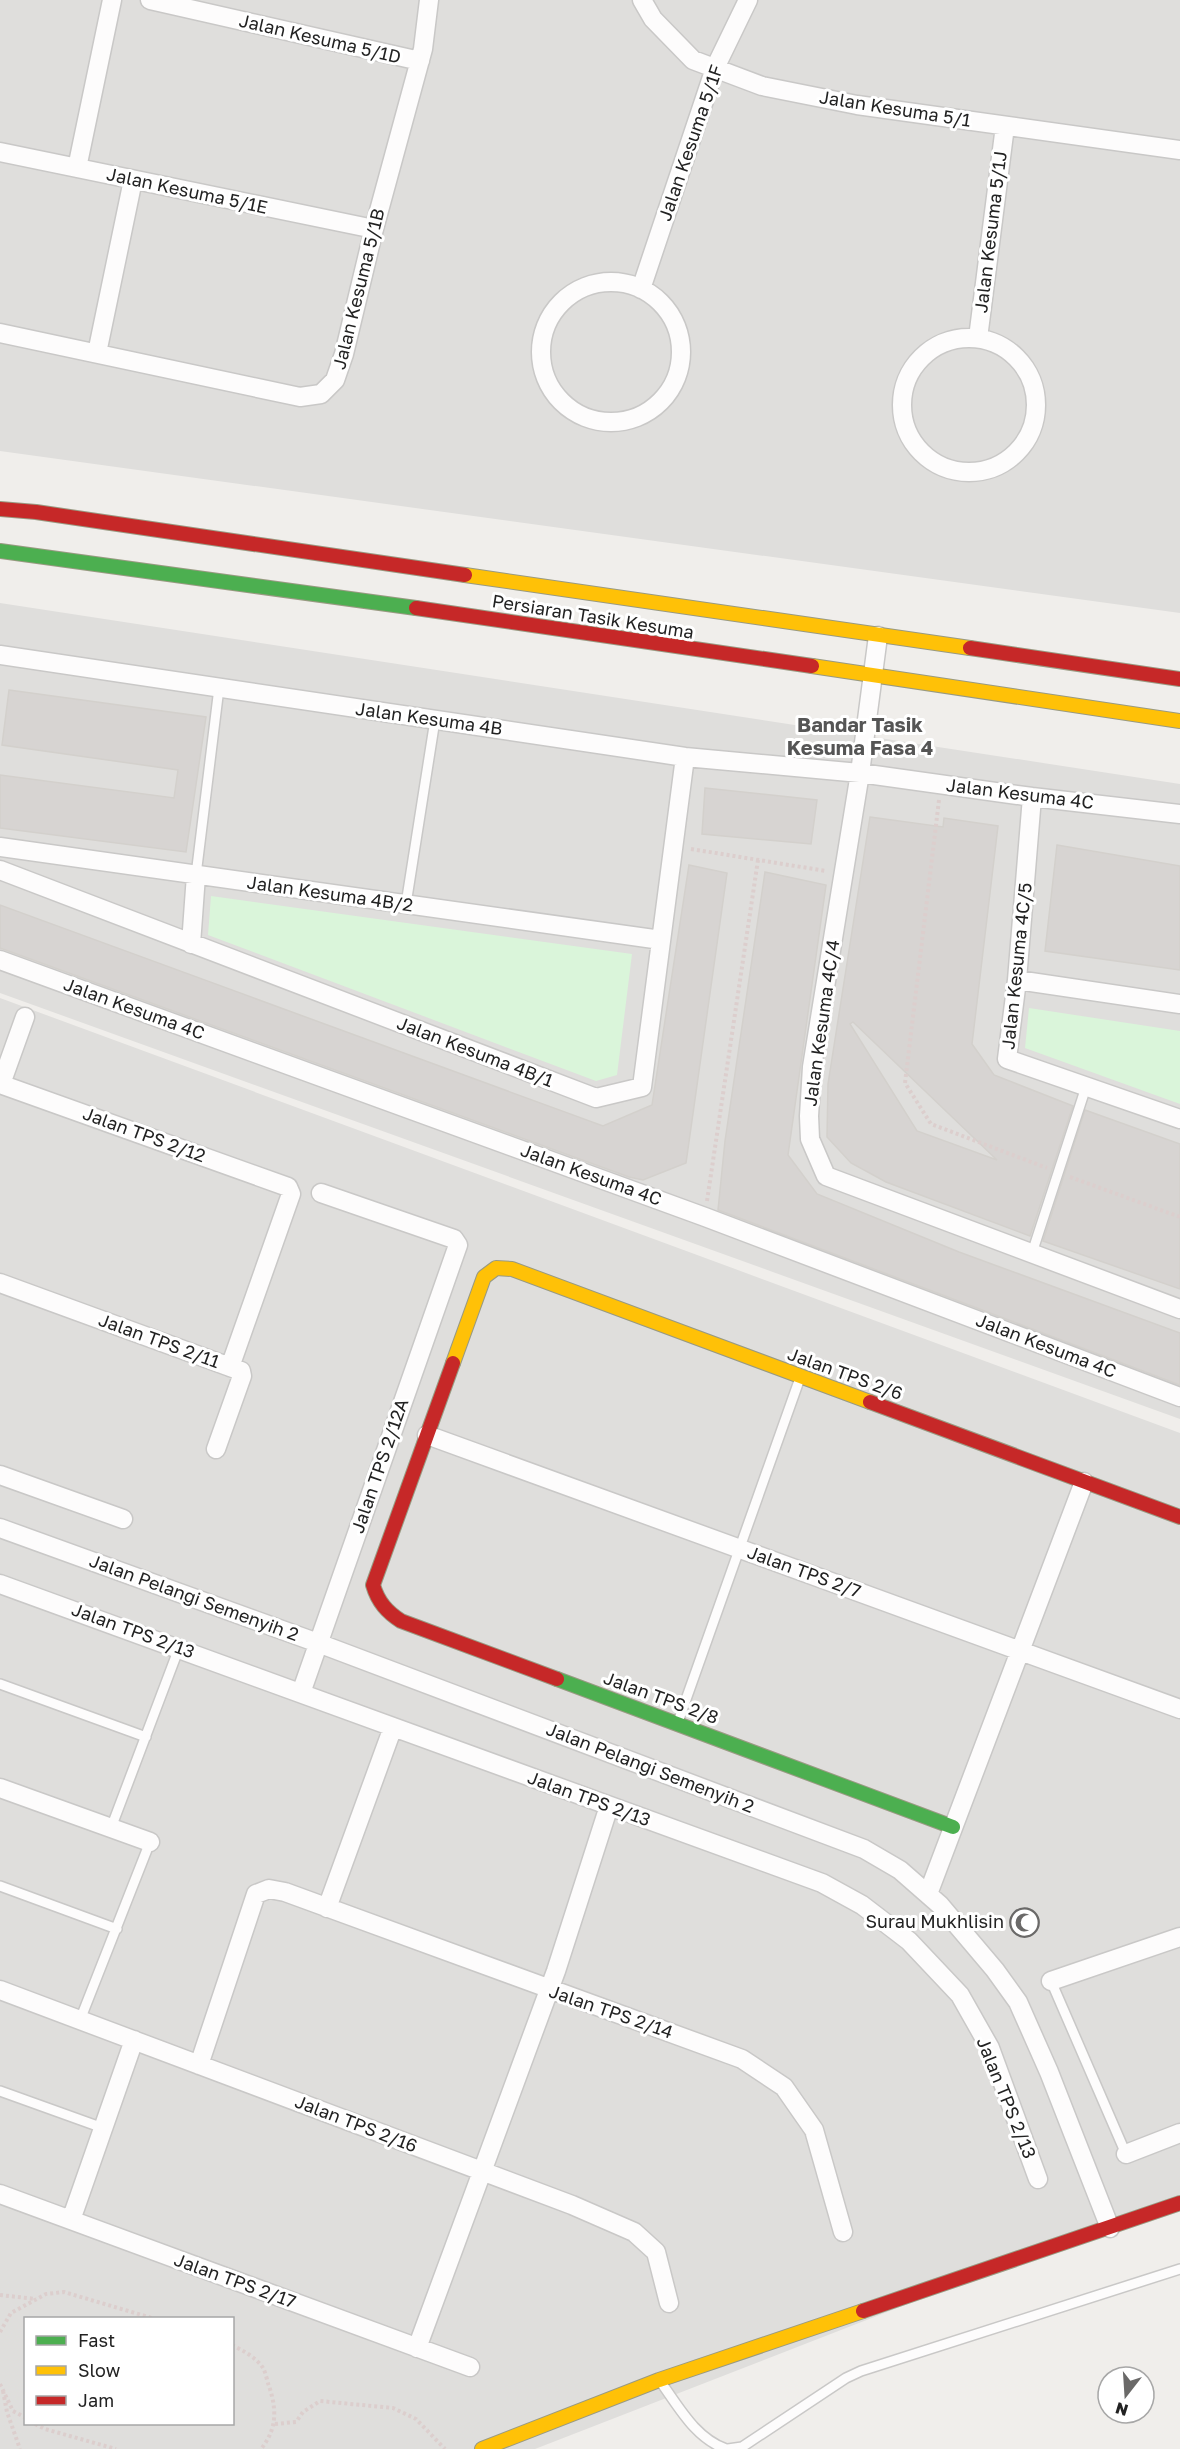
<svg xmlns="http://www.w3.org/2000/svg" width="1180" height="2449" font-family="'Golos Text',sans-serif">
  <rect width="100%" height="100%" fill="#f0eeeb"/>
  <!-- residential -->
  <path fill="#dfdedc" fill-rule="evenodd" d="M0 0H1180V613L0 451Z
    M0 603 1180 784V1419L0 993Z
    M0 998 1180 1433V2198L535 2449H0ZM26 2318H232V2424H26Z"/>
  <!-- park -->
  <path fill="#daf5da" d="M211 896 632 954 617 1075 596 1081 208 935Z
    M1029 1008 1180 1031V1104L1025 1048Z"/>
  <!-- building -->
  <path fill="#d7d4d2" stroke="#d3d0cc" stroke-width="1.5" fill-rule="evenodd" d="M9 690 206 717 186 852 0 828V775L174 798 178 770 2 745Z
    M705 788 817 800 811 844 702 834Z
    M870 817 943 827 944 818 998 826 972 1044 994 1075 1073 1106 1030 1236 886 1182 851 1163 827 1137 828 1084ZM853 1022 997 1160 917 1131 850 1024Z
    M1057 845 1180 866V970L1045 951Z
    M689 865 727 873 686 1163 643 1180 629 1177 0 948V905L603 1126 652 1105Z
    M765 872 826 885 788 1155 817 1194 959 1252 1180 1333V1385L718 1210 725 1141Z
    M1085 1110 1180 1144V1289L1043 1241Z"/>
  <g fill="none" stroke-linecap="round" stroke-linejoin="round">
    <defs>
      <path id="lane" d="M196 875 219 688
        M406 904 435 720
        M1032 1253 1086 1087
        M0 1684 146 1737
        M678 1722 800 1378
        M111 1828 179 1648
        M0 1886 117 1929
        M1051 1981 1126 2154
        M80 2020 150 1842
        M0 2091 103 2128
        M660 2381C679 2407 695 2438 726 2449
        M728 2449 742 2447 846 2378 861 2371 1180 2269"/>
      <path id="street" d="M150 0 420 61
        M642 0 653 19 693 60 762 86 857 105 1180 150
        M0 152 374 229
        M77 168 112 0
        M541 352a70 70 0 1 1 140 0a70 70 0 1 1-140 0Z
        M641 289 715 68 748 0
        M0 333 300 397 321 394 335 380 344 354 374 229 423 49 429 0
        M902 405a67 67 0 1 1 134 0a67 67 0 1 1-134 0Z
        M978 338 1005 126
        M97 353 133 180
        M878 636 860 773 812 1067 809 1116 810 1139 826 1176 1180 1309
        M0 655 685 757 860 773 1032 797 1180 814
        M1032 797 1017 980 1007 1059 1180 1119
        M0 847 661 940
        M0 870 596 1098 642 1087 685 757
        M191 944 196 875
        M0 960 705 1217 1180 1397
        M1017 980 1180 1004
        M0 1084 288 1187 291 1194 230 1367
        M1 1084 25 1017
        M0 1283 241 1371 242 1376 216 1449
        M427 1435 1180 1709
        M0 1475 123 1519
        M0 1528 318 1643 864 1849 900 1870 940 1905 995 1970 1018 2002 1049 2072 1110 2228
        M0 1584 822 1883 862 1905 909 1941 960 1995 990 2048 1038 2179
        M301 1693 458 1245 454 1239 321 1193
        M0 1788 150 1842
        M928 1894 1084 1482
        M327 1908 393 1727
        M1051 1981 1180 1937
        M0 1990 572 2205 634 2232 656 2252 669 2303
        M199 2065 256 1894 269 1889 285 1892 742 2059 784 2087 814 2130 843 2232
        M1126 2154 1180 2133
        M0 2194 470 2367
        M71 2220 134 2040
        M417 2348 556 1971 609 1806"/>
      <path id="fast" d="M0 551 416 608
        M557 1679 953 1827"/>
      <path id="slow" d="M465 575 970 648
        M812 666 1180 721
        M453 1363 484 1277 496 1268 512 1269 870 1402
        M482 2449 659 2380 863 2311"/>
      <path id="jam" d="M0 509 36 512 465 575
        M416 608 812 666
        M970 648 1180 679
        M453 1363 373 1585C378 1602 387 1612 401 1621L557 1679
        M870 1402 1180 1517
        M863 2311 1180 2203"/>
    </defs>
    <!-- lane casing -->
    <use href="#lane" stroke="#c9c8c7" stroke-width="12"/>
    <!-- street casing -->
    <use href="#street" stroke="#c9c8c7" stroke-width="21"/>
    <!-- fast casing -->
    <use href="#fast" stroke="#999a82" stroke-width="16"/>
    <!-- slow casing -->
    <use href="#slow" stroke="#999a82" stroke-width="16"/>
    <!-- jam casing -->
    <use href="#jam" stroke="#999a82" stroke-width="16"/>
    <!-- path -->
    <path stroke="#dccecd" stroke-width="4" stroke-dasharray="3 3" stroke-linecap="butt" d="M939 800 905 1083 931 1124 1047 1168
      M691 849 826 871
      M1070 1177 1180 1217
      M707 1201 758 860
      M0 2295 36 2299
      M0 2332 11 2313 46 2294 64 2292 152 2318
      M232 2345C242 2350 257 2358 263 2368 266 2373 267 2381 269 2386 277 2410 277 2429 261 2449
      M0 2384 13 2411 26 2418
      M3 2391 7 2412 20 2449
      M35 2424 45 2429 116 2449
      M275 2424 296 2422 303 2412 320 2401 393 2408 416 2419 445 2449"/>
    <!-- lane -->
    <use href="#lane" stroke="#fdfcfc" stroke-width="9"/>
    <!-- street -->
    <use href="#street" stroke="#fdfcfc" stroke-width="18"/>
    <!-- fast -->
    <use href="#fast" stroke="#4caf50" stroke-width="14"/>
    <!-- slow -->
    <use href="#slow" stroke="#ffc107" stroke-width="14"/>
    <!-- jam -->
    <use href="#jam" stroke="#c62828" stroke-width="14"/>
  </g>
  <!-- icons -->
  <defs>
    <symbol id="mosque-ring" viewBox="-11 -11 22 22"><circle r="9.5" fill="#fff" stroke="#6a6968" stroke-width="1.5"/><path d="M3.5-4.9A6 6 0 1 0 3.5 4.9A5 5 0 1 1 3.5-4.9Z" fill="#6a6968"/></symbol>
  </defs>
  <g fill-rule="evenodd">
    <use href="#mosque-ring" x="1008" y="1906" width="33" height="33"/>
  </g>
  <g text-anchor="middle" stroke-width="6" stroke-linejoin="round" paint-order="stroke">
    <!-- street labels -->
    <g font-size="18" fill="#222" stroke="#fff">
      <text transform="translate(320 39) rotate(13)" y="6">Jalan Kesuma 5/1D</text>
      <text transform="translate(895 109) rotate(9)" y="6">Jalan Kesuma 5/1</text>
      <text transform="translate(691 143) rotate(-71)" y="6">Jalan Kesuma 5/1F</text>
      <text transform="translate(187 191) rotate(12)" y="6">Jalan Kesuma 5/1E</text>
      <text transform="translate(991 232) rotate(-83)" y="6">Jalan Kesuma 5/1J</text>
      <text transform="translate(359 289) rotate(-76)" y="6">Jalan Kesuma 5/1B</text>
      <text transform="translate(593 617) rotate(9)" y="6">Persiaran Tasik Kesuma</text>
      <text transform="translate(429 719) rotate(8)" y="6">Jalan Kesuma 4B</text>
      <text transform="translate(1020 794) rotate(7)" y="6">Jalan Kesuma 4C</text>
      <text transform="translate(330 894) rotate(8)" y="6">Jalan Kesuma 4B/2</text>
      <text transform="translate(1017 966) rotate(-84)" y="6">Jalan Kesuma 4C/5</text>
      <text transform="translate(134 1009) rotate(20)" y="6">Jalan Kesuma 4C</text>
      <text transform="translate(822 1023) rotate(-82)" y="6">Jalan Kesuma 4C/4</text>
      <text transform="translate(475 1052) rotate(21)" y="6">Jalan Kesuma 4B/1</text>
      <text transform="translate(144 1135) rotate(20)" y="6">Jalan TPS 2/12</text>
      <text transform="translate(591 1175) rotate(20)" y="6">Jalan Kesuma 4C</text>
      <text transform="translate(159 1341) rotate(20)" y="6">Jalan TPS 2/11</text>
      <text transform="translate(1046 1346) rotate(21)" y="6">Jalan Kesuma 4C</text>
      <text transform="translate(845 1374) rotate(20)" y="6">Jalan TPS 2/6</text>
      <text transform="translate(380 1466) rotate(-71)" y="6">Jalan TPS 2/12A</text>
      <text transform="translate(804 1572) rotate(20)" y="6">Jalan TPS 2/7</text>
      <text transform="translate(194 1598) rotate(20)" y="6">Jalan Pelangi Semenyih 2</text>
      <text transform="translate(133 1631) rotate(20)" y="6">Jalan TPS 2/13</text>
      <text transform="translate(661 1698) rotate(20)" y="6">Jalan TPS 2/8</text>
      <text transform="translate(650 1768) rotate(21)" y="6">Jalan Pelangi Semenyih 2</text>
      <text transform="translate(589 1799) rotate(20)" y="6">Jalan TPS 2/13</text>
      <text transform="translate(611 2012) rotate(19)" y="6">Jalan TPS 2/14</text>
      <text transform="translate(1006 2098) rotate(68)" y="6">Jalan TPS 2/13</text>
      <text transform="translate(356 2124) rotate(21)" y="6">Jalan TPS 2/16</text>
      <text transform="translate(235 2281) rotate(20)" y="6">Jalan TPS 2/17</text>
    </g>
    <!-- poi labels -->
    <g font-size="18" fill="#222" stroke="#fff" text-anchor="end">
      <text x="1004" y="1928">Surau Mukhlisin</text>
    </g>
    <!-- neighbourhood labels -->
    <g font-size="20" font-weight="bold" fill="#555" stroke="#fff">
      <text x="860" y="732">Bandar Tasik<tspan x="860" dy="23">Kesuma Fasa 4</tspan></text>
    </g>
  </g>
  <!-- legend -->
  <rect x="24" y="2317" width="210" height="108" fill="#ffffff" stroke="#a7a7a7" stroke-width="1.5"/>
  <rect x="36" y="2336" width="30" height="9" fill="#4caf50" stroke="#a7a7a7" stroke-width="1.5"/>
  <text x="78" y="2347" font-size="18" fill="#222222">Fast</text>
  <rect x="36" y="2366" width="30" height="9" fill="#ffc107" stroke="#a7a7a7" stroke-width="1.5"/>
  <text x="78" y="2377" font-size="18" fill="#222222">Slow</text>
  <rect x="36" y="2396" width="30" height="9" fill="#c62828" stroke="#a7a7a7" stroke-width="1.5"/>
  <text x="78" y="2407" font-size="18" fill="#222222">Jam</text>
  <!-- north arrow -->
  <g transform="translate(1126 2395) rotate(197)"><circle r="28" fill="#ffffff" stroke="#a7a7a7" stroke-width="1.5"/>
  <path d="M0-4.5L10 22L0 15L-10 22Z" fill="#6a6968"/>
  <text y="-9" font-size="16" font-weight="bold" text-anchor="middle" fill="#222222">N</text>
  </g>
</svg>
